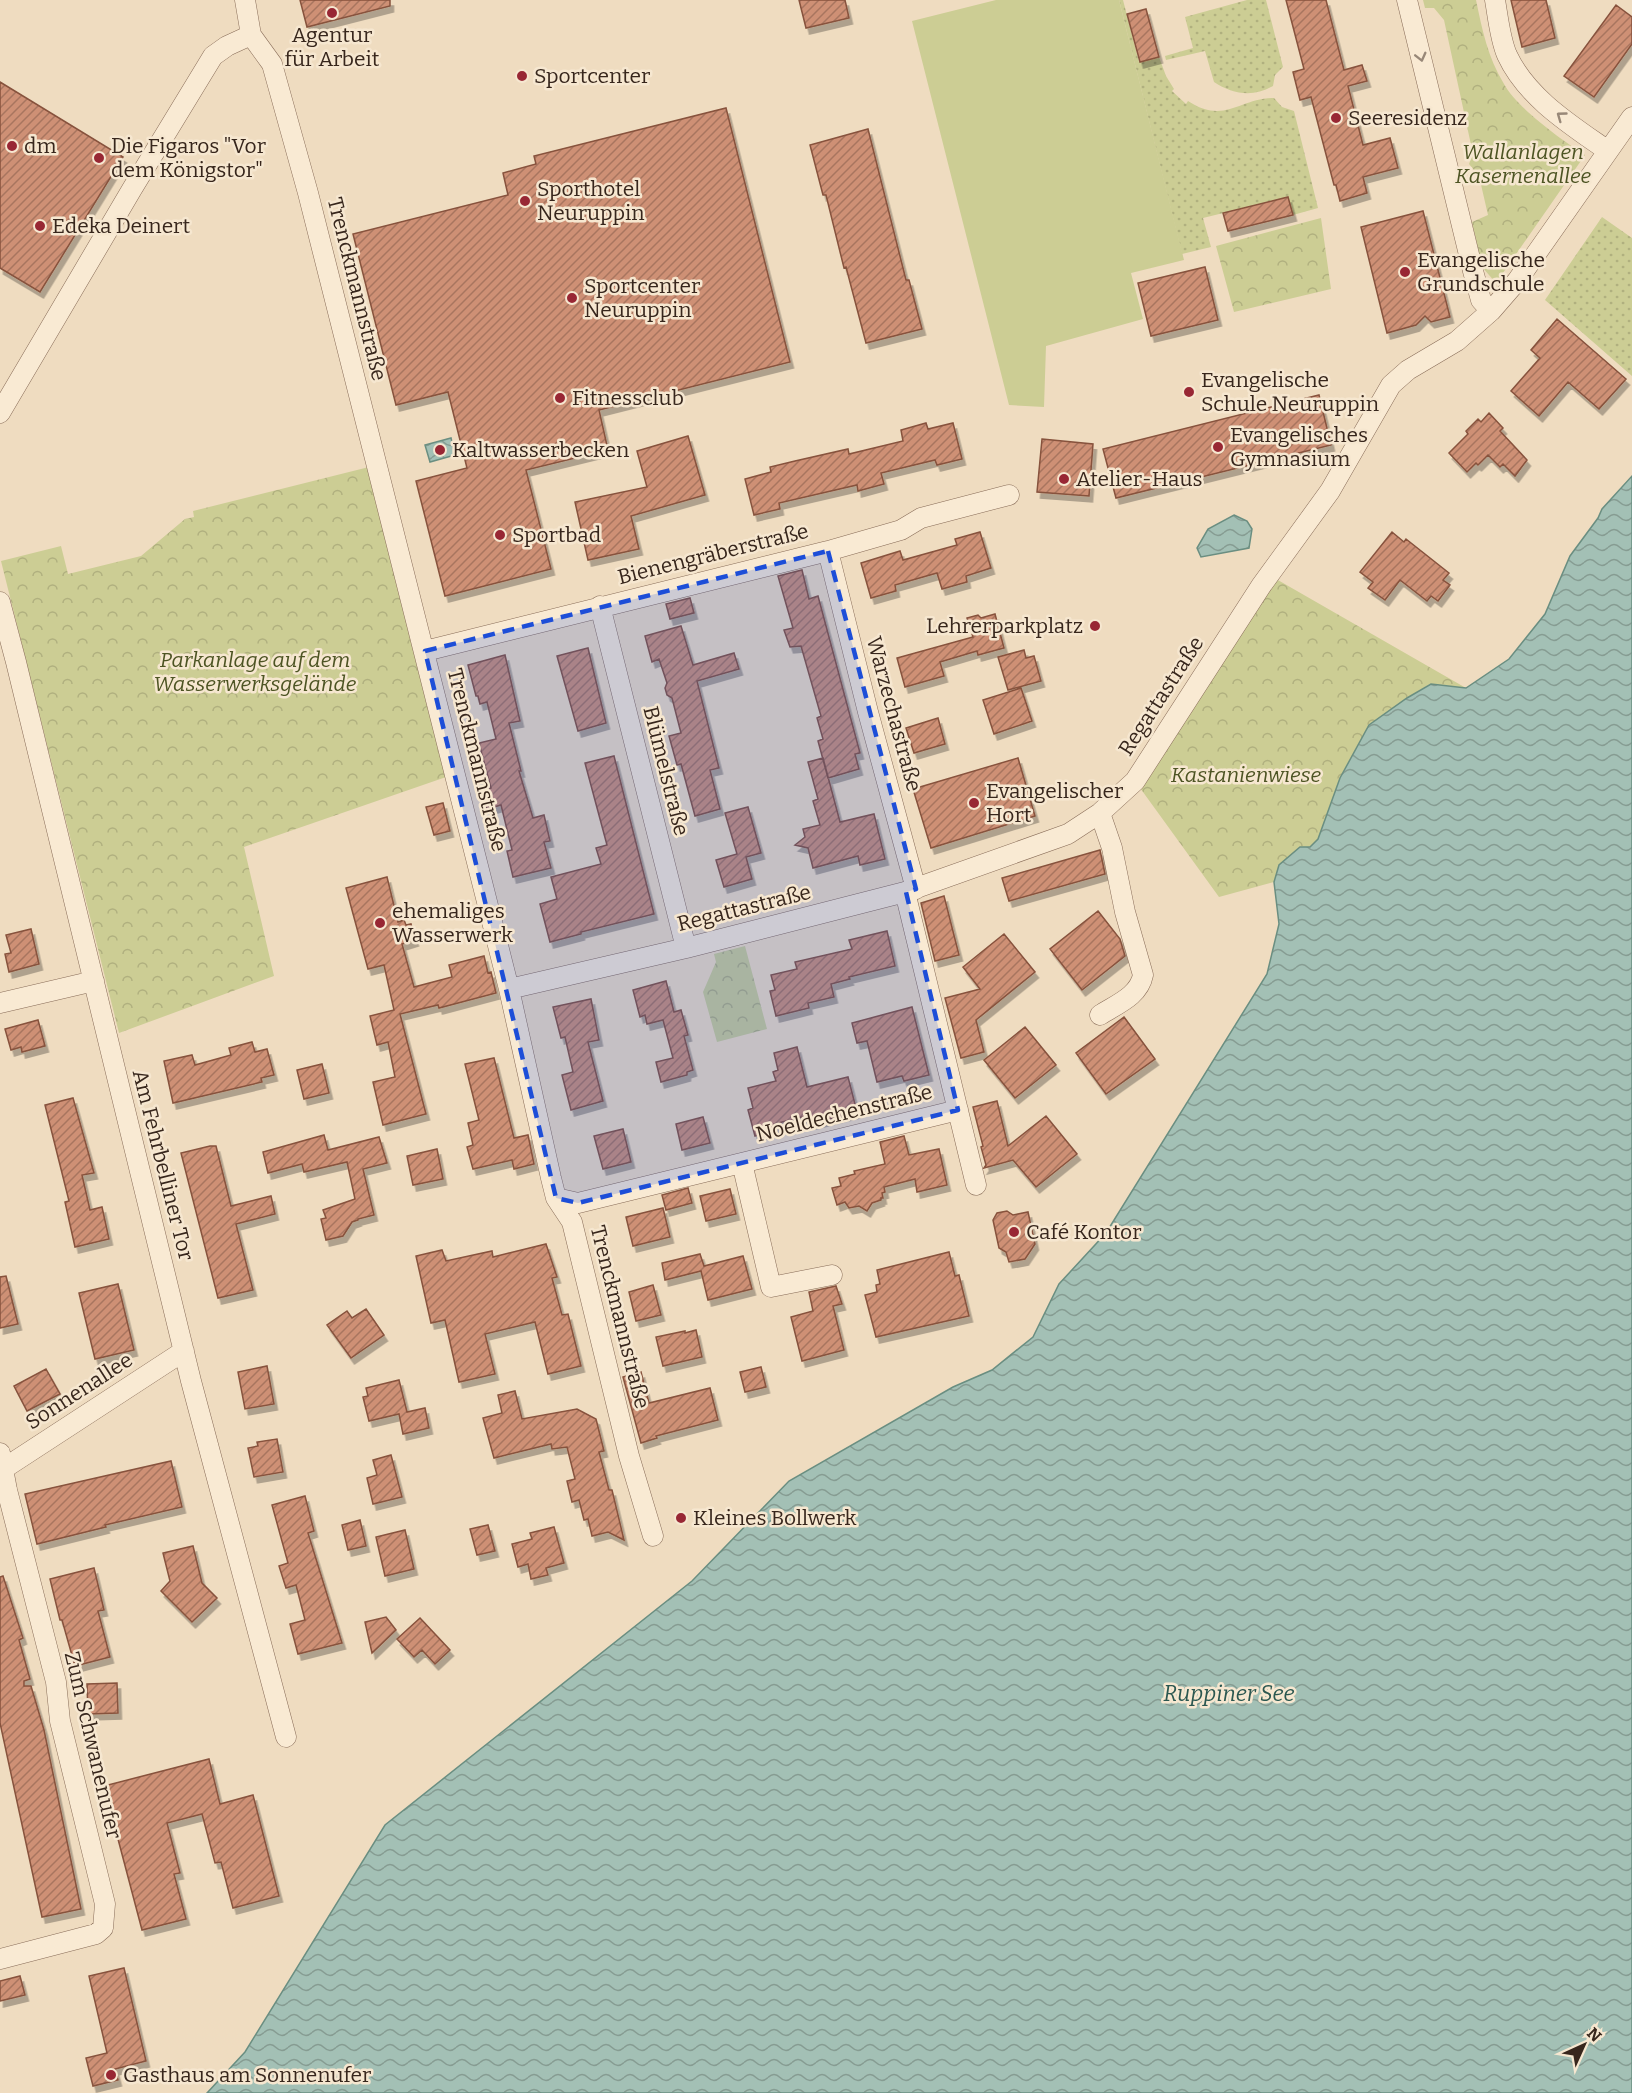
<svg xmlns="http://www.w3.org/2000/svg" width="1632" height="2093" font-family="Bitter,serif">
  <defs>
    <pattern id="grass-dots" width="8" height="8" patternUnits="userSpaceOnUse" patternTransform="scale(1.5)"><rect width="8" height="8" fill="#cccd94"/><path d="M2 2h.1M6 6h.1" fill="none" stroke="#b0b07f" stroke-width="1.8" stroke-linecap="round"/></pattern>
    <pattern id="park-crowns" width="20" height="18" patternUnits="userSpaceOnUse" patternTransform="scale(1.5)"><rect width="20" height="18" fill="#cccd94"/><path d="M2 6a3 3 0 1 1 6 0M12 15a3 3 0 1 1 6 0" fill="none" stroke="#b0b07f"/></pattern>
    <pattern id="water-waves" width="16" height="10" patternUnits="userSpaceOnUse" patternTransform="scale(1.5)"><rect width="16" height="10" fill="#a3c0b5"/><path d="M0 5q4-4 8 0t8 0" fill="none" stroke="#869c92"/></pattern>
    <pattern id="building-hatch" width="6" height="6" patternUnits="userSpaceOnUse" patternTransform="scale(1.5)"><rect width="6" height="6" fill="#ce9075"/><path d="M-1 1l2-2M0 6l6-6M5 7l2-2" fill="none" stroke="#a8755f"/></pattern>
    <filter id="shadow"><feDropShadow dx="3.5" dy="6" stdDeviation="0" flood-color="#0004"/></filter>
  </defs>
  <rect width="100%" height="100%" fill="#efdcc0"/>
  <!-- grass -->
  <path fill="url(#grass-dots)" d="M1119 0H1123L1139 62 1159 57 1166 76 1174 89 1172 91 1186 104 1188 101C1225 125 1239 98 1274 98L1282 107 1294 111 1318 208 1293 215 1288 197 1203 218 1211 247 1182 254Z
    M1247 0H1266L1283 67 1275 75 1273 86C1253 98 1232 94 1214 82L1205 51 1166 60 1165 56 1193 48 1185 17Z
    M1602 217 1632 238V376L1545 300Z"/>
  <!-- park -->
  <path fill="url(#park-crowns)" d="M1423 0H1476C1482 29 1488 58 1504 84 1517 108 1562 140 1585 155L1496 283 1482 267 1472 222 1488 215 1479 176 1469 164 1473 154 1444 20 1434 8H1425Z
    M1321 218 1331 289 1234 312 1216 246Z
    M369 467 449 776 244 847 274 976 119 1033 1 561 61 546 68 574 141 556 185 519 194 517 193 511Z
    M1269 575 1466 688 1430 684 1407 698 1369 725 1340 778 1318 839 1310 848 1279 865 1274 882 1219 897 1135 781Z
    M745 946 767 1029 717 1042 703 992 716 962 714 954Z"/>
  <!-- pitch -->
  <path fill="#cccd94" d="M996 0H1119L1184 260 1131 273 1143 319 1046 346 1044 407 1009 405 912 21Z"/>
  <!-- water -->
  <path fill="url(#water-waves)" stroke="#6a8e81" stroke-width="1.5" d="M451 438 455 455 430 462 425 445Z
    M1632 476V2093H207L245 2052 385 1825 692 1581 789 1481 953 1387 992 1370 1033 1337 1059 1284 1106 1233 1267 974 1279 924 1274 882 1279 865 1300 847H1310L1318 839 1340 778 1369 725 1407 698 1431 684 1466 688 1509 659 1545 614 1570 556 1598 518 1602 509Z
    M1234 515 1247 521 1252 529 1249 548 1201 557 1197 548 1208 529Z"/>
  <!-- building -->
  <path fill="url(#building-hatch)" stroke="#87523d" stroke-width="1.5" filter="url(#shadow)" d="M300 0H390V6L307 27Z
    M799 0H845L849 18 806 28Z
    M1286 0H1326L1344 70 1362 65 1367 81 1348 86 1363 145 1390 138 1398 168 1363 177 1367 193 1340 201 1336 185H1334L1311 97 1300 100 1293 72 1304 69Z
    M1511 0H1546L1555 38 1522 47Z
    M1616 5 1632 17V44L1594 97 1564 76Z
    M1146 9 1159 57 1140 62 1127 14Z
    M0 82 123 157 40 292 0 268Z
    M726 108 790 362 599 410 608 450 526 470 551 569 445 596 416 481 467 468 448 392 396 405 353 234 508 195 503 173 536 164 534 156Z
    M868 129 906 280H909L922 329 866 343 846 267 844 268 826 195H823L810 145Z
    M1288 197 1293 215 1228 231 1223 213Z
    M1423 211 1450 317 1431 322 1425 316 1416 325 1387 333 1361 227Z
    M1205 267 1218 320 1151 336 1138 283Z
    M1557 319 1626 379 1599 409 1568 382 1539 416 1511 391 1540 358 1531 350Z
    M1319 395 1331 445 1116 498 1103 449Z
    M1489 413 1503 428 1500 431 1527 460 1515 476 1503 464 1500 467 1488 455 1478 465 1476 463 1467 472 1449 453 1468 434 1466 431 1478 419 1481 422Z
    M926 423 928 429 953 423 962 459 937 465 935 460 881 473 884 484 858 491 857 485 779 503 780 509 754 515 745 479 771 472 770 467 795 461 848 449 849 454 903 441 901 430Z
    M688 436 705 495 631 516 639 549 588 560 575 502 647 487 637 451Z
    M1042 439 1093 444 1089 496 1037 492Z
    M980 532 991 568 966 576 967 582 942 589 937 573 895 585 896 591 871 598 861 563 900 551 903 560 957 545 955 539Z
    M1392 532 1404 542 1406 539 1449 573 1443 580 1450 585 1438 601 1431 596 1427 601 1400 580 1385 600 1368 588 1373 582 1360 572Z
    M802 570 809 599 818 596 860 753 855 754 859 769 828 778 818 741 823 739 817 718 821 716 801 646 790 647 784 630 793 628 778 576Z
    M690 598 694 613 670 619 666 604Z
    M995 614 1004 648 978 655 977 651 940 662 944 676 905 687 897 658 973 637 967 618 978 615 981 618Z
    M681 626 693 665 734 653 739 669 697 681 719 768 710 770 720 809 695 816 681 764 677 765 669 736 681 733 672 698 667 695 665 688 667 683 659 659 652 662 645 636Z
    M588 648 606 723 578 731 557 656Z
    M1024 650 1026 658 1034 656 1041 681 1008 690 998 657Z
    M505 655 520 721 509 723 521 771H519L533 818 544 815 550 841 544 842 551 868 513 877 507 851 512 850 501 805 487 809 482 791 491 788 479 743 496 739 487 702 480 704 478 696H476L468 665Z
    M1021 688 1032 721 994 734 983 700Z
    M938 718 945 744 914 753 906 728Z
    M614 756 654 914 581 932V934L550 942 540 904 557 899 551 877 601 864 596 848 607 845 585 763Z
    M823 758 840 822 874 814 885 859 860 865 858 856 813 868 808 848 795 845 805 837 803 829 820 825 813 801 818 799 808 762Z
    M1018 758 1035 816 931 848 913 789Z
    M443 803 450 831 434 835 426 807Z
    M748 807 761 853 746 857 752 879 724 887 716 860 737 854 725 813Z
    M1100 850 1105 874 1009 901 1002 878Z
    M387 877 398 922 404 920 406 925 411 924 415 940 402 944 414 987 452 977 449 965 484 956 488 973 491 972 496 993 439 1008 438 1005 400 1014 426 1114 383 1125 373 1082 395 1077 388 1042 377 1045 370 1016 394 1010 384 965 368 969 346 888Z
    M944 896 959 955 935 961 921 903Z
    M1098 911 1120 939 1125 956 1082 990 1050 949Z
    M31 929 39 964 9 972 5 954 11 953 6 935Z
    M887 931 895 966 849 977 850 979 831 984 834 997 808 1003 809 1008 776 1016 770 991 775 990 771 975 797 969 795 962 852 949 849 940Z
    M1004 934 1035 972 976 1020 984 1052 961 1058 945 998 980 989 963 967Z
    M666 981 674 1012 681 1010 688 1035 684 1036 693 1070 687 1072V1075L661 1082 656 1062 673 1058 663 1020 647 1024 645 1015 640 1017 633 990Z
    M591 999 599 1040 588 1042 603 1101 571 1110 562 1075 573 1072 565 1037 561 1038 553 1007Z
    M912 1007 929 1075 904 1081 902 1076 877 1082 867 1041 857 1043 852 1023Z
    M1124 1017 1155 1059 1106 1094 1076 1053Z
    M38 1020 45 1046 22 1052 21 1047 11 1050 5 1029Z
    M1025 1027 1056 1065 1015 1098 984 1060Z
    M252 1042 255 1052 267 1049 274 1075 261 1078 262 1082 173 1103 164 1061 192 1055 195 1065 231 1055 229 1048Z
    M797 1047 807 1087 848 1077 857 1112 812 1123 810 1115 774 1124 775 1130 755 1136 748 1110 753 1108 748 1088 776 1081 773 1072 778 1070 774 1053Z
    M494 1058 514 1138 528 1135 534 1164 514 1169 512 1160 473 1169 467 1147 473 1145 468 1123 479 1120 465 1064Z
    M322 1064 329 1093 304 1099 297 1070Z
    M73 1098 94 1173 82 1175 90 1210 102 1207 109 1239 75 1247 65 1202 69 1201 45 1105Z
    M997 1101 1008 1146 1046 1116 1077 1154 1036 1187 1013 1160 984 1168 986 1165 981 1147 983 1146 973 1107Z
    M703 1117 710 1143 682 1150 676 1124Z
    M623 1129 631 1162 603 1169 594 1136Z
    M324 1135 328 1150 379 1137 387 1163 363 1169 374 1215 358 1219V1220L352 1222 343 1236 326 1240 321 1219 326 1218 323 1210 355 1199 347 1162 304 1172 302 1164 268 1173 263 1152Z
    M904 1136 909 1155 939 1149 947 1185 917 1192 915 1179 884 1187 885 1192 882 1193 883 1198H881V1200L872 1203 867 1211 859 1206 849 1208 845 1202 837 1205 832 1188 841 1186 839 1178 855 1174 854 1171 885 1164 880 1142Z
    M210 1146H216L231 1206 271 1196 275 1214 236 1224 253 1290 218 1298 181 1153Z
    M437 1149 443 1179 413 1185 407 1156Z
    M688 1188 692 1203 666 1210 662 1195Z
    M730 1189 736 1214 706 1221 700 1196Z
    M663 1208 670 1237 633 1246 626 1217Z
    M1007 1211 1013 1215 1028 1212 1035 1244 1025 1259 1009 1262 1006 1252 999 1248 993 1220 997 1213Z
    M546 1244 557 1277 552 1278 562 1315 568 1314 581 1366 548 1374 535 1322 485 1334 495 1374 459 1382 445 1320 431 1323 416 1256 442 1250 446 1261 492 1251 493 1257Z
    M949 1252 955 1276 959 1275 969 1316 876 1337 865 1295 877 1292 876 1285 880 1284 877 1270Z
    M700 1254 704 1266 743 1256 752 1289 708 1300 701 1271 665 1280 662 1263Z
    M6 1276 18 1324 0 1328V1277Z
    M118 1284 134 1350 95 1359 79 1293Z
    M653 1285 661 1315 636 1321 629 1292Z
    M836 1286 842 1304 833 1306 844 1350 802 1361 791 1317 813 1311 809 1292Z
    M366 1309 384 1335 351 1358 327 1325 347 1311 352 1318Z
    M696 1330 702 1357 663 1366 656 1337 685 1331V1333Z
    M267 1366 274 1404 245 1409 238 1372Z
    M761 1367 766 1387 745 1392 740 1372Z
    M46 1369 60 1394 27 1411 14 1386Z
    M641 1372 649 1403 710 1388 718 1420 656 1436 657 1438 641 1443 623 1377Z
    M399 1380 407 1412 425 1408 429 1428 403 1434 399 1414 369 1421 363 1397 368 1396 366 1388Z
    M515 1391 522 1419 577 1409 596 1419 604 1451 599 1452 609 1490H612L624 1540 608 1532 592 1536 588 1519 584 1520 579 1500 572 1502 567 1481 575 1479 567 1447 552 1449 551 1444 494 1458 483 1418 502 1413 498 1395Z
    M277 1439 283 1472 254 1477 248 1448 258 1446 257 1442Z
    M391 1455 402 1497 373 1504 367 1478 377 1475 373 1460Z
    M171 1461 182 1507 105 1525 106 1527 37 1544 25 1494Z
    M305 1496 314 1531 308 1533 342 1643 298 1654 290 1624 305 1620 296 1585 286 1588 279 1566 288 1563 272 1505Z
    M360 1520 366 1546 348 1550 342 1525Z
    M488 1525 495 1551 477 1555 470 1529Z
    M554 1527 564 1563 546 1568 548 1575 531 1579 528 1564 518 1567 512 1544 532 1539 530 1533Z
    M405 1530 414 1569 385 1576 376 1537Z
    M193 1546 202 1583 217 1598 192 1622 161 1591 170 1581 163 1553Z
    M94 1568 104 1610 98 1611 110 1657 75 1666 62 1620H60L50 1579Z
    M3 1576 23 1638 19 1640 30 1679 24 1681V1686H31L44 1730 81 1909 42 1917 0 1723V1577Z
    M386 1617 396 1630 372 1653 365 1622Z
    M420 1618 450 1650 435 1664 422 1650 414 1657 397 1639Z
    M117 1683 118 1713 88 1714 87 1684Z
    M209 1759 220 1804 253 1795 279 1896 233 1908 221 1862 215 1863 202 1814 167 1823 180 1873 174 1874 186 1919 142 1930 104 1786Z
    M124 1968 146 2061 115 2069 118 2080 93 2086 86 2058 107 2053 89 1976Z
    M20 1976 25 1995 0 2001V1981Z"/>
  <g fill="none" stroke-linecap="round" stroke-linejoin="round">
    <defs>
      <path id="minor" d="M245 0 251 35 272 64 308 193 509 989 551 1178 556 1198 572 1222 629 1456 653 1536
        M1407 0 1473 271 1481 300 1491 311
        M1495 0C1498 17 1500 39 1507 55 1527 98 1571 125 1608 151
        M0 413 132 189 213 56 227 46 251 35
        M828 551 868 712 916 889
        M0 602 16 662 191 1381 286 1737
        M600 606 686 948
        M425 651 828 551 901 530 921 518 1009 495
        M905 892 976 1185
        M509 989 686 948 905 892 1068 834 1100 813 1135 781 1261 586 1330 491 1391 385 1408 370 1457 341 1491 311 1517 281 1632 117
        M0 1003 94 981
        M1100 1015C1117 1004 1139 996 1143 975L1125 912 1112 848 1100 813
        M742 1163 771 1287 832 1275
        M556 1198 578 1203 958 1110
        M0 1453 7 1490 56 1682 60 1721 105 1904 103 1928 96 1934 0 1959
        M0 1471 184 1351"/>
    </defs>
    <!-- minor casing -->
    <use href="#minor" stroke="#886c58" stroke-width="21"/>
    <!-- minor -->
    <use href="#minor" stroke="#f9ead3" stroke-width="20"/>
  </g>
  <!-- one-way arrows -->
  <defs><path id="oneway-chevron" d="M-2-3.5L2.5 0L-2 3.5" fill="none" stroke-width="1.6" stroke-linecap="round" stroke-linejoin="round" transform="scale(1.5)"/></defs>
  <g stroke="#988878">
    <use href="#oneway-chevron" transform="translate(1421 57) rotate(76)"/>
    <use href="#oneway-chevron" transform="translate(1561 116) rotate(-144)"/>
  </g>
  <!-- marked area -->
  <path fill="#1d4ed8" fill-opacity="0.2" stroke="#1d4ed8" stroke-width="4.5" stroke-dasharray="12 8" stroke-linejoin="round" d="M828 551 916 889 906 892 958 1110 578 1203 556 1198 425 651Z"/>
  <!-- markers -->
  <g fill="#982734" stroke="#f6e7d0" stroke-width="2">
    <circle cx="332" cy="13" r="6"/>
    <circle cx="522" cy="76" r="6"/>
    <circle cx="1336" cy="118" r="6"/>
    <circle cx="12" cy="146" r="6"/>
    <circle cx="99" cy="158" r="6"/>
    <circle cx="525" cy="201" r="6"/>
    <circle cx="40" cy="226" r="6"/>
    <circle cx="1405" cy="272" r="6"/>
    <circle cx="572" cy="298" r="6"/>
    <circle cx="1189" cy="392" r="6"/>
    <circle cx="560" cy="398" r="6"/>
    <circle cx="1218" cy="447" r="6"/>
    <circle cx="440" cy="450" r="6"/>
    <circle cx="1064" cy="479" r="6"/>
    <circle cx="500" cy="535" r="6"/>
    <circle cx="1095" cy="626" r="6"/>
    <circle cx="974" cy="803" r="6"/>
    <circle cx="380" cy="923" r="6"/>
    <circle cx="1014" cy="1232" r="6"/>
    <circle cx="681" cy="1518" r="6"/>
    <circle cx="111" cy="2075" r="6"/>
  </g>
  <g text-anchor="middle" stroke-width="5" stroke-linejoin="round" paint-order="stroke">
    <!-- poi labels -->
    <g font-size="21" fill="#37261c" stroke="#f6e7d0" text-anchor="start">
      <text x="332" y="42" text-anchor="middle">Agentur<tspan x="332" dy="24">für Arbeit</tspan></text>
      <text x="534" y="83">Sportcenter</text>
      <text x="1348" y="125">Seeresidenz</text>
      <text x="24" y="153">dm</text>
      <text x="111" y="153">Die Figaros "Vor<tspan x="111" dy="24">dem Königstor"</tspan></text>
      <text x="537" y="196">Sporthotel<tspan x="537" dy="24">Neuruppin</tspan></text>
      <text x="52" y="233">Edeka Deinert</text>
      <text x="1417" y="267">Evangelische<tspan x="1417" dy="24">Grundschule</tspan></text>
      <text x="584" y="293">Sportcenter<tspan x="584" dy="24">Neuruppin</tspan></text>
      <text x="1201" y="387">Evangelische<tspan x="1201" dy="24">Schule Neuruppin</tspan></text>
      <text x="572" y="405">Fitnessclub</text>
      <text x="1230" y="442">Evangelisches<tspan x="1230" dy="24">Gymnasium</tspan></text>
      <text x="452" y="457">Kaltwasserbecken</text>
      <text x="1076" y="486">Atelier-Haus</text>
      <text x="512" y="542">Sportbad</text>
      <text x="1083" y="633" text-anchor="end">Lehrerparkplatz</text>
      <text x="986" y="798">Evangelischer<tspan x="986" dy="24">Hort</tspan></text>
      <text x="392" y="918">ehemaliges<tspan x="392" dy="24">Wasserwerk</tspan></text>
      <text x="1026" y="1239">Café Kontor</text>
      <text x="693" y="1525">Kleines Bollwerk</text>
      <text x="123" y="2082">Gasthaus am Sonnenufer</text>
    </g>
    <!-- park labels -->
    <g font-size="21" font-style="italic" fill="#4d5423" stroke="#f6e7d0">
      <text x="1523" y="159">Wallanlagen<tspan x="1523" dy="24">Kasernenallee</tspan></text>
      <text x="255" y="667">Parkanlage auf dem<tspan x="255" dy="24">Wasserwerksgelände</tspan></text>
      <text x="1246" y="782">Kastanienwiese</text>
    </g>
    <!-- street labels -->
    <g font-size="21" fill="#37261c" stroke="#f6e7d0">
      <text transform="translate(357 289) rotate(76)" y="7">Trenckmannstraße</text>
      <text transform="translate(713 554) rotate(-14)" y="7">Bienengräberstraße</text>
      <text transform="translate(1161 696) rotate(-57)" y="7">Regattastraße</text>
      <text transform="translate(894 714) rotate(75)" y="7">Warzechastraße</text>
      <text transform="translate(477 760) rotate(76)" y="7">Trenckmannstraße</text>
      <text transform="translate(666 771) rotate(76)" y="7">Blümelstraße</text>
      <text transform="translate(744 908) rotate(-14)" y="7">Regattastraße</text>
      <text transform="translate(844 1113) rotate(-14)" y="7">Noeldechenstraße</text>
      <text transform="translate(163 1165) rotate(76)" y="7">Am Fehrbelliner Tor</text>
      <text transform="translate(620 1317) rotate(76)" y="7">Trenckmannstraße</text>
      <text transform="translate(79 1391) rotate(-33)" y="7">Sonnenallee</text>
      <text transform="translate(93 1745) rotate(77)" y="7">Zum Schwanenufer</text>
    </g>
    <!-- water labels -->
    <g font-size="22" font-style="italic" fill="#2b5750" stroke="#f6e7d0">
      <text x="1229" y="1701">Ruppiner See</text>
    </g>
  </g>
  <!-- north arrow -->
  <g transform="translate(1584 2045) rotate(45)" stroke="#f6e7d0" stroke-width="4.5" paint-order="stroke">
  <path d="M0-4.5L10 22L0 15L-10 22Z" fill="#37261c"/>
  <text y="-9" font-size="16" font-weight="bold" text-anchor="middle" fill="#37261c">N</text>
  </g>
</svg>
